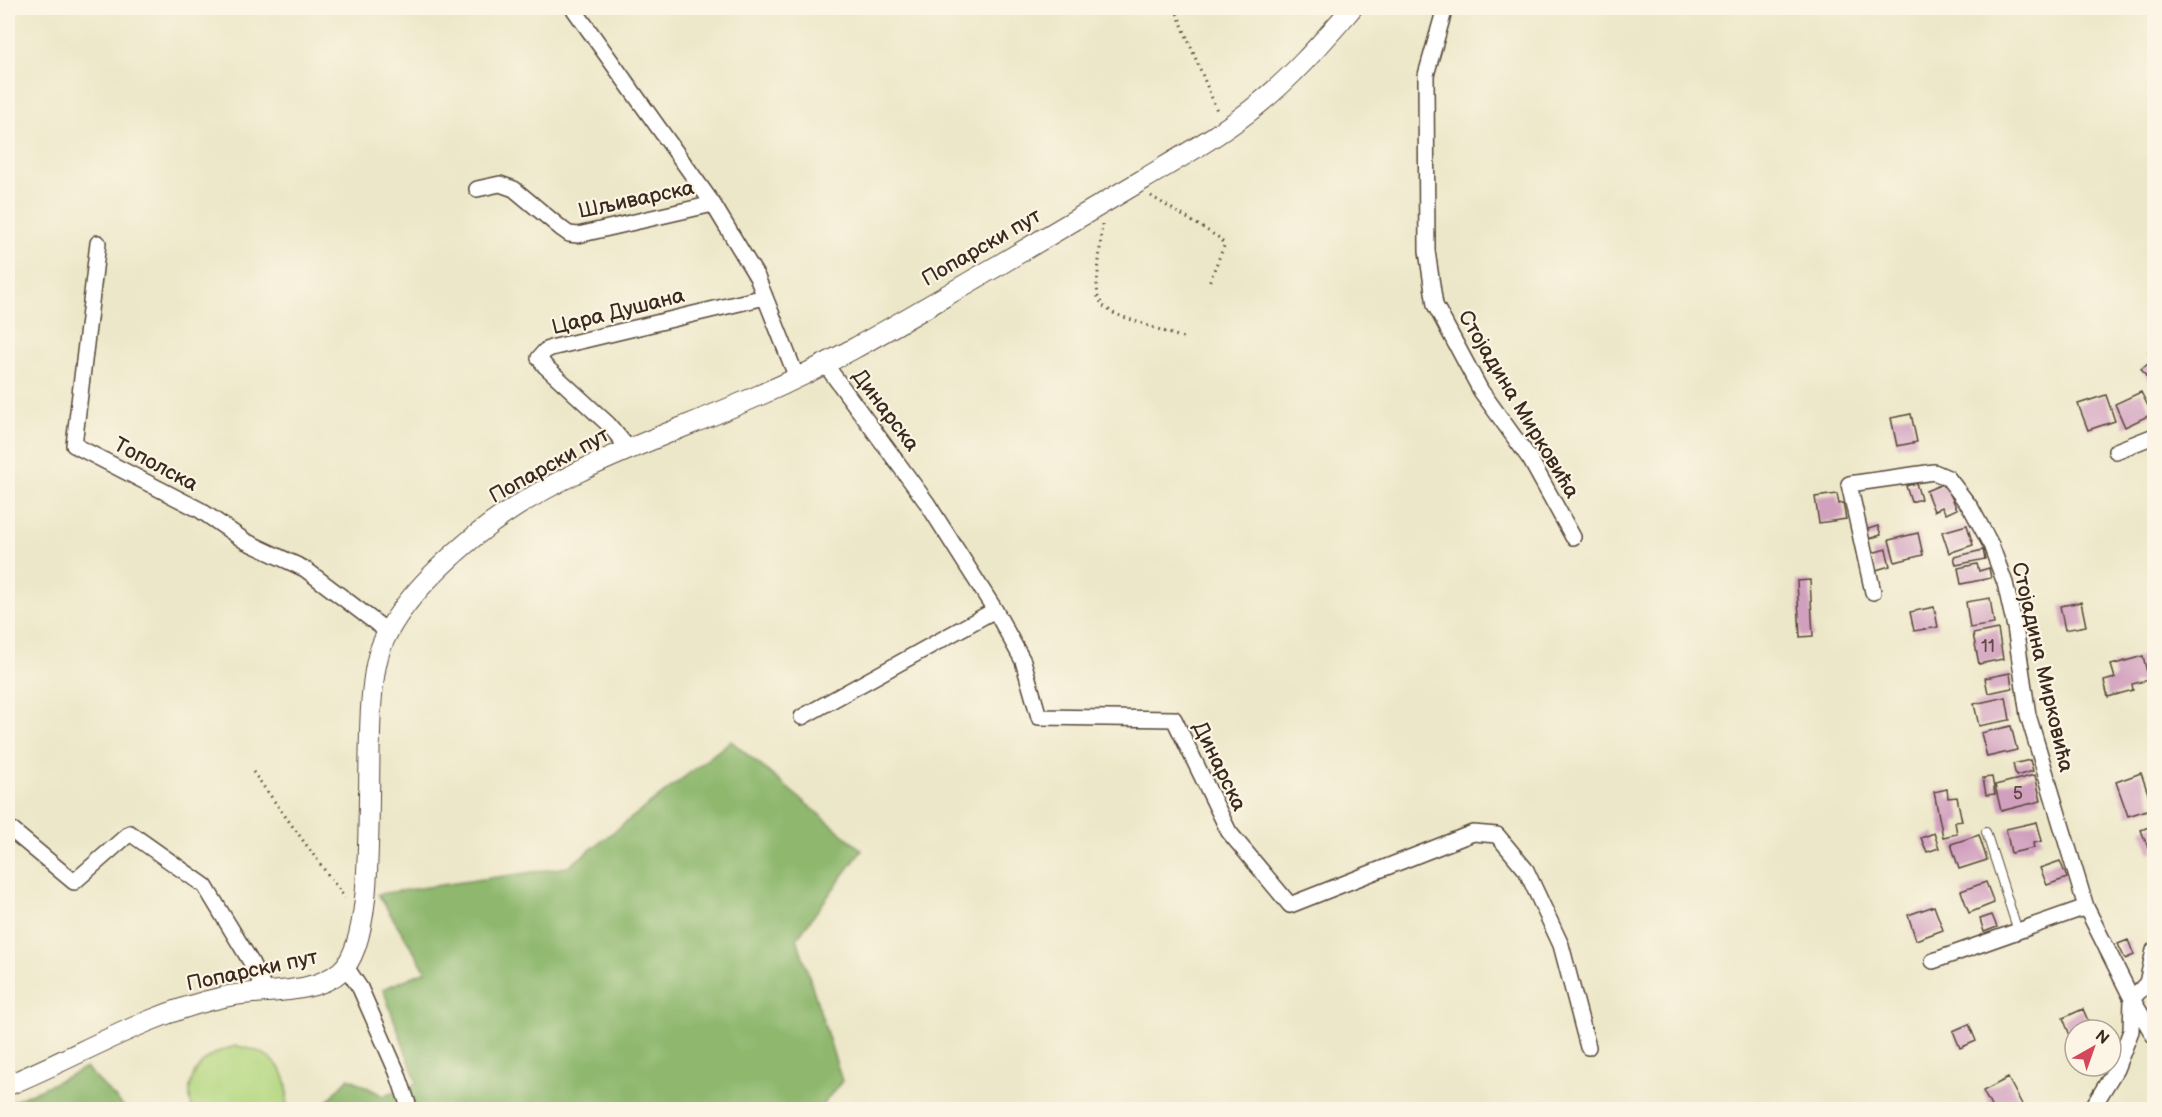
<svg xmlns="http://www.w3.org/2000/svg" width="2162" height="1117" font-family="'Balsamiq Sans',sans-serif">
  <rect width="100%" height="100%" fill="#fcf5e5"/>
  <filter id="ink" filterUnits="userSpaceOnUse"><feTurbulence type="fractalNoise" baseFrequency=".0167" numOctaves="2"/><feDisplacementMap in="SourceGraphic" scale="12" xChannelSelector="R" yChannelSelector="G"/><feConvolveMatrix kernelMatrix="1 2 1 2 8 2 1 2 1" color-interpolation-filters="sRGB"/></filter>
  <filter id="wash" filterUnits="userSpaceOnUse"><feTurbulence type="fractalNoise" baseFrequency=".008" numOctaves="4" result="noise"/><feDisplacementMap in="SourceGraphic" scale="24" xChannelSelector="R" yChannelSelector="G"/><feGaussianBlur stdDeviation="1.35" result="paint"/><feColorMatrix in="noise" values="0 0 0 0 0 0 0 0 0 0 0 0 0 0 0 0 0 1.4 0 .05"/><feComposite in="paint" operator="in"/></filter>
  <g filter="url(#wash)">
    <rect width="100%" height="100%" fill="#ede7c9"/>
    <!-- green -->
    <path fill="#b4d780" stroke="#78804f" stroke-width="1.5" d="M236 1046C271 1050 295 1072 285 1109H192C183 1074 203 1054 236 1046Z"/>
    <!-- forest -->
    <path fill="#8fb86e" stroke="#657146" stroke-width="1.5" d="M731 741 862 850 797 938 842 1081 819 1109 319 1110 349 1078 384 1096 417 1083 383 989 426 971 378 894 568 867Z
      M86 1068 126 1109H8V1104Z"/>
    <g id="blocks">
      <!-- building -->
      <path fill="#d2a0bf" d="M2154 346V379L2150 382 2141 369 2154 360 2148 351Z
        M2141 392 2152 414 2125 427 2115 404Z
        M2106 395 2115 421 2088 430 2078 404Z
        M1911 414 1917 442 1897 446 1891 418Z
        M1916 483 1921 499 1911 502 1906 486Z
        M1945 483 1957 509 1946 514 1942 507 1934 511 1926 491Z
        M1837 494 1839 504 1843 503 1846 519 1819 523 1815 497Z
        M1967 525 1973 545 1949 553 1942 532Z
        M1878 526 1881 535 1868 539 1865 530Z
        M1918 533 1923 555 1895 562 1889 540Z
        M1886 549 1890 566 1876 570 1872 553Z
        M1983 550 1985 559 1956 565 1954 557Z
        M1977 564 1979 571 1989 568 1991 578 1961 584 1958 568Z
        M1810 580 1813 636 1800 637 1797 581Z
        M1990 598 1994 624 1970 628 1966 602Z
        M2081 602 2086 626 2065 630 2060 606Z
        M1934 607 1938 627 1914 631 1910 612Z
        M1998 629 2003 659 1979 664 1973 634Z
        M2143 656 2149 680 2132 684 2133 690 2108 697 2104 681 2115 678 2111 665Z
        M2010 673 2012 688 1988 693 1985 678Z
        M2006 697 2010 720 1979 726 1974 704Z
        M2011 726 2017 750 1987 757 1981 733Z
        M2030 760 2033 771 2016 776 2013 764Z
        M2141 773 2153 808 2128 816 2116 782Z
        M2035 775 2041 801 2001 811 1995 785Z
        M1992 777 1995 794 1986 795 1983 778Z
        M1947 789 1948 798 1957 797 1962 821 1955 822 1957 834 1943 837 1934 792Z
        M2037 822 2042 841 2033 843 2034 848 2011 853 2006 829Z
        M2154 825V851L2150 853 2141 830Z
        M1934 833 1939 848 1927 852 1921 838Z
        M1979 835 1987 860 1959 869 1951 844Z
        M2060 861 2067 878 2047 885 2040 868Z
        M1986 882 1994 903 1969 913 1961 891Z
        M1934 906 1943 930 1916 940 1908 915Z
        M1992 915 1997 927 1984 932 1980 919Z
        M2128 940 2134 955 2125 959 2118 944Z
        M2083 1009 2092 1030H2075V1042L2073 1043 2063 1018Z
        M1969 1024 1976 1041 1960 1048 1953 1031Z
        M2008 1078 2025 1110H1993L1983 1091Z"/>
    </g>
  </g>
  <g filter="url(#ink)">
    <use href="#blocks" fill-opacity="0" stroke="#564638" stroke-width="1.5"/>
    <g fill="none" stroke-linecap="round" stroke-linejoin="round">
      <defs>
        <path id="service" d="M1986 832 2018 931"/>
        <path id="minor" d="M573 8 713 204 757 277 797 378
          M1445 8 1426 75 1427 251 1435 305 1481 391 1530 459 1573 537
          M477 189 500 184 514 189 562 229 569 234 578 235 713 204
          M98 243 74 445 200 510 245 541 305 569 388 632
          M825 364 927 503 995 610 1023 661 1039 717 1174 719 1229 832 1290 905 1473 833 1497 835 1526 870 1561 945 1588 1047
          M629 449 608 424 545 366 539 358 545 351 551 348 765 297
          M2116 451 2154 436
          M1873 592 1849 484 1934 472 1948 478 1971 508 1991 545 2005 583 2015 627 2028 715 2086 907 2132 999 2154 1036
          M802 717 995 610
          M8 827 74 882 130 833 205 886 251 962 265 991
          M1933 961 2086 907
          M346 967 360 988 397 1072 410 1110
          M2132 999 2147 983 2154 950
          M2091 1110 2116 1069 2131 1031 2132 999"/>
        <path id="tertiary" d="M8 1085C79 1056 148 1013 224 997 260 989 313 996 341 971 387 931 356 719 380 650 395 607 441 564 475 536 559 468 663 438 760 395 843 359 920 310 999 265 1047 236 1096 208 1144 179 1184 155 1225 132 1261 102 1295 74 1324 40 1352 8"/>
      </defs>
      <!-- service casing -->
      <use href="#service" stroke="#564638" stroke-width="10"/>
      <!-- minor casing -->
      <use href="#minor" stroke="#564638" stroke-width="18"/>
      <!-- tertiary casing -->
      <use href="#tertiary" stroke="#564638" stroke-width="22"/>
      <!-- path -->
      <path stroke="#564638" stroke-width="3" stroke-dasharray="1.5 4.5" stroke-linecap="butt" d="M1175 8 1218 113
        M1151 196 1221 239 1224 246 1208 285
        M1102 224 1097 285 1098 297 1103 306 1115 314 1186 339
        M253 772 345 898"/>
      <!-- service -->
      <use href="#service" stroke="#fff" stroke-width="8"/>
      <!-- minor -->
      <use href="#minor" stroke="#fff" stroke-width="15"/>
      <!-- tertiary -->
      <use href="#tertiary" stroke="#fff" stroke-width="20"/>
    </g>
  </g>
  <g text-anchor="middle" stroke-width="4.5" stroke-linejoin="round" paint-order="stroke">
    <!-- number labels -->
    <g font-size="18" fill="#614846">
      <text x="1988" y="652">11</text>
      <text x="2018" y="799">5</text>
    </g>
    <!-- street labels -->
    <g font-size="21" fill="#3b2a1e" stroke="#fcf5e5">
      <text transform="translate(636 199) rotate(-12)" y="7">Шљиварска</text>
      <text transform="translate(981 247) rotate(-30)" y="7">Попарски пут</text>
      <text transform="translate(618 311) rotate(-14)" y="7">Цара Душана</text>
      <text transform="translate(1519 404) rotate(59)" y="7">Стојадина Мирковића</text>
      <text transform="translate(886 410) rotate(53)" y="7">Динарска</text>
      <text transform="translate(156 464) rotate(28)" y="7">Тополска</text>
      <text transform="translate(549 465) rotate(-29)" y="7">Попарски пут</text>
      <text transform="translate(2043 667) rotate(77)" y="7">Стојадина Мирковића</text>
      <text transform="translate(1220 766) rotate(64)" y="7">Динарска</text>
      <text transform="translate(252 970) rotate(-12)" y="7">Попарски пут</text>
    </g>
  </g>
  <!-- margin -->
  <rect width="2162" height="1117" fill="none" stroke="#fcf5e5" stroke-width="30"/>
  <!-- north arrow -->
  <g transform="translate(2093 1048) rotate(40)"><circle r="28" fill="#fcf5e5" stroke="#afa495" stroke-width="1.5"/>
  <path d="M0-4.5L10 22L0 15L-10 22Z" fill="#d1495b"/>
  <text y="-9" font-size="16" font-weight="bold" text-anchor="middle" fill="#3b2a1e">N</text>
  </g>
</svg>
